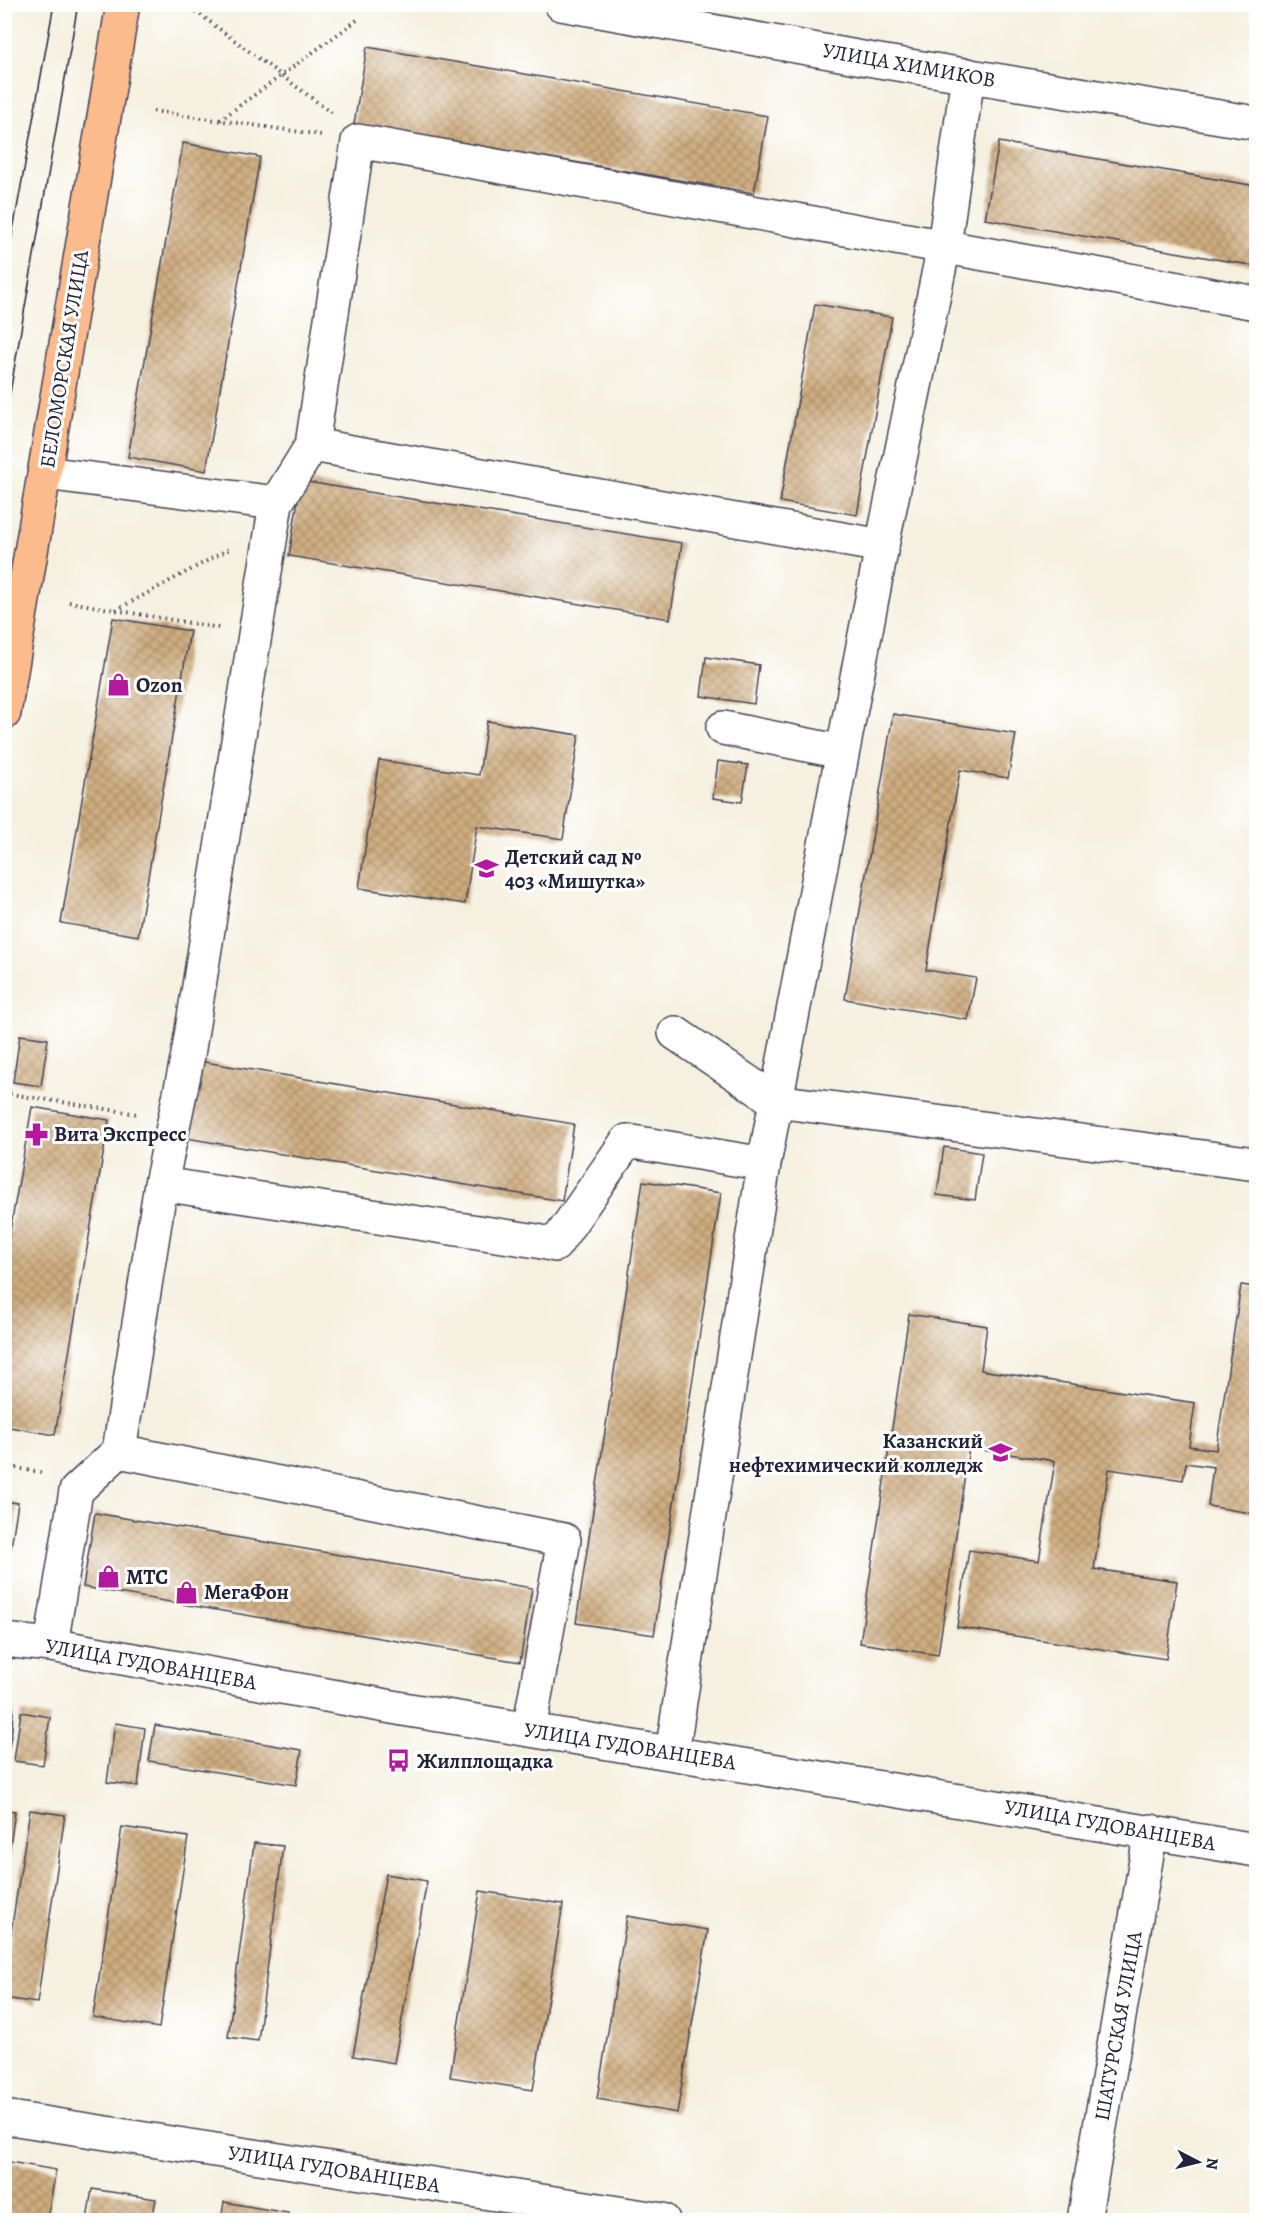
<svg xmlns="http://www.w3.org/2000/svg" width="1261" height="2225" font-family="Alegreya,serif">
  <defs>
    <pattern id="building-cross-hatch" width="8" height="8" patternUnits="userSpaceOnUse" patternTransform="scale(1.5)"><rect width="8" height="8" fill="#cfad7f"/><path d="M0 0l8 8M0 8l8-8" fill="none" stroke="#a88c69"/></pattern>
  </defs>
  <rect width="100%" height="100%" fill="#fff"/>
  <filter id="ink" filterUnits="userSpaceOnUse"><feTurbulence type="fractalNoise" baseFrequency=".0167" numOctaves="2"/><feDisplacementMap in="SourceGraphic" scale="12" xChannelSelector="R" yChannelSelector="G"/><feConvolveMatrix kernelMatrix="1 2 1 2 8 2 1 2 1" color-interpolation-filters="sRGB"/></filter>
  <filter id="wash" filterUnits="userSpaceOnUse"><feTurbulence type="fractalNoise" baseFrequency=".008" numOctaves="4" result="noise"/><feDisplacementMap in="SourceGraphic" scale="24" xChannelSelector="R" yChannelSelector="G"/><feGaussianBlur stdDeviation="1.35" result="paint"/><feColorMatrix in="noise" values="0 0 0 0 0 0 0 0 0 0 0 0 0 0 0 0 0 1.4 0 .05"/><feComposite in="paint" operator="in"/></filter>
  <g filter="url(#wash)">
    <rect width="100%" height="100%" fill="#f5f0df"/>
    <g id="blocks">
      <!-- building -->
      <path fill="url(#building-cross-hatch)" d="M367 47 768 116 754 193 354 124Z
        M999 142 1256 186V266L985 219Z
        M183 143 260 157 206 471 128 457Z
        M815 304 892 317 857 515 780 502Z
        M301 481 682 543 670 619 289 556Z
        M113 618 190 631 138 936 61 923Z
        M706 657 759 665 754 704 701 696Z
        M893 714 1016 734 1008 778 960 770 926 970 976 978 968 1020 845 999Z
        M487 721 579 735 563 839 477 826 465 904 359 888 379 760 479 775Z
        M718 761 748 765 742 802 713 798Z
        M20 1035 48 1039 41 1086 13 1082Z
        M199 1061 574 1124 562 1201 186 1138Z
        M32 1107 109 1120 55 1435 4 1426V1265Z
        M944 1147 982 1153 975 1200 937 1195Z
        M643 1181 721 1193 654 1635 576 1623Z
        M1241 1285 1256 1287V1514L1208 1506 1213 1467 1186 1463 1183 1480 1109 1469 1094 1569 1177 1581 1166 1659 957 1627 969 1550 1039 1561 1055 1461 969 1448 938 1655 860 1643 909 1314 987 1326 981 1370 1195 1403 1189 1446 1216 1450Z
        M4 1501 18 1503 9 1560 4 1559Z
        M95 1513 532 1588 520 1662 83 1587Z
        M4 1707 13 1708 12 1730 7 1758 4 1757Z
        M21 1712 50 1717 43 1765 14 1761Z
        M115 1723 145 1728 138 1786 107 1782Z
        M155 1725 302 1750 296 1785 149 1761Z
        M4 1810 15 1811 6 1874H4Z
        M30 1810 65 1815 37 2003 4 1998V1977Z
        M122 1827 188 1837 159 2028 93 2017Z
        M254 1843 283 1846 258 2041 228 2037Z
        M386 1874 427 1881 394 2063 353 2056Z
        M480 1891 563 1904 533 2090 450 2077Z
        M627 1916 708 1930 677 2113 597 2099Z
        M4 2161 56 2170 47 2220H4Z
        M92 2189 156 2199 152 2220H87Z
        M224 2202 288 2213 287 2220H221Z"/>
    </g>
  </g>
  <g filter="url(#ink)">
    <use href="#blocks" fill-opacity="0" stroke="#424154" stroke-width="1.5"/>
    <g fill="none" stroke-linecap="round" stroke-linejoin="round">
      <defs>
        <path id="minor" d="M561 4 879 61 1256 123
          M312 445 882 546
          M45 473 276 503
          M723 728 842 752
          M675 1033 776 1101 1256 1164
          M161 1184 537 1241 555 1245 627 1141 764 1164
          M119 1451 564 1540 529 1729
          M4 1640 51 1645 403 1709 1256 1850
          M51 1645 76 1491 119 1451 161 1184 188 1055 276 503 312 445 358 141 1256 303
          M672 1753 764 1164 882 546 944 246 968 75
          M4 2117 663 2220
          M1084 2220 1151 1831"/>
        <path id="major" d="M4 713 123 4"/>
      </defs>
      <!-- minor casing -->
      <use href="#minor" stroke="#424154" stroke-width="36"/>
      <!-- major casing -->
      <use href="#major" stroke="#424154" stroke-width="36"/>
      <!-- path -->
      <path stroke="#424154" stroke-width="4" stroke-dasharray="1.5 4.5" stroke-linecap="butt" d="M186 4 333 114
        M153 111 322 135
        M220 120 360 18
        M69 602 219 628
        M116 610 231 548
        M4 1093 138 1114
        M4 1466 45 1473"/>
      <!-- minor -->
      <use href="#minor" stroke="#fff" stroke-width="33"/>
      <!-- major -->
      <use href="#major" stroke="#fbbb8c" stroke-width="33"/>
      <!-- tram -->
      <path stroke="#22223b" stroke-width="1.5" d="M4 280 54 4
        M4 427 78 4"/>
    </g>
  </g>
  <!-- icons -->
  <defs>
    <symbol id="shop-bare" viewBox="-9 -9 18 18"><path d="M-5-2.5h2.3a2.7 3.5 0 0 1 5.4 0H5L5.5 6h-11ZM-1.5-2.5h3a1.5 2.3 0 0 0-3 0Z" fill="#b5179e" stroke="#fff" stroke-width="2.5" paint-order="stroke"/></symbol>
    <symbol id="school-bare" viewBox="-9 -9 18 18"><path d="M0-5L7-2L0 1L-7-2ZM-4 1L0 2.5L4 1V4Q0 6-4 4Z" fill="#b5179e" stroke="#fff" stroke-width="2.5" paint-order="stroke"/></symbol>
    <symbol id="pharmacy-bare" viewBox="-9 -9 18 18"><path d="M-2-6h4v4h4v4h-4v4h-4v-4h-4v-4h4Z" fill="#b5179e" stroke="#fff" stroke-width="2.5" paint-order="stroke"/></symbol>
    <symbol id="university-bare" viewBox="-9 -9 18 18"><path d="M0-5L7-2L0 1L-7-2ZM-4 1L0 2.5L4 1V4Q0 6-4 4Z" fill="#b5179e" stroke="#fff" stroke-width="2.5" paint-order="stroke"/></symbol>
    <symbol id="bus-bare" viewBox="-9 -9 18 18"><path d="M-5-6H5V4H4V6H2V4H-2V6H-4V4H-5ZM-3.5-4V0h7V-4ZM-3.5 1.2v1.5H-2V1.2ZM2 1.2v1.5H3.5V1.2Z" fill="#b5179e" stroke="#fff" stroke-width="2.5" paint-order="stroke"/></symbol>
  </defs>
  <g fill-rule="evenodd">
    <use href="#shop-bare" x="102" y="668" width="33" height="33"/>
    <use href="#school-bare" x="470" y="852" width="33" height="33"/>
    <use href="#pharmacy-bare" x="20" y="1118" width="33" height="33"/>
    <use href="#university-bare" x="984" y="1436" width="33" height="33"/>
    <use href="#shop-bare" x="92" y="1560" width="33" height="33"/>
    <use href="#shop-bare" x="170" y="1576" width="33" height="33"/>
    <use href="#bus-bare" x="382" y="1744" width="33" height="33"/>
  </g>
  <g text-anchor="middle" stroke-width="6" stroke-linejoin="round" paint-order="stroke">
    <!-- street labels -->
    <g font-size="21" fill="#22223b" stroke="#fff">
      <text transform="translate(909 65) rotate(10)" y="7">УЛИЦА ХИМИКОВ</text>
      <text transform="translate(64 359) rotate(-81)" y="7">БЕЛОМОРСКАЯ УЛИЦА</text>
      <text transform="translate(151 1664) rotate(10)" y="7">УЛИЦА ГУДОВАНЦЕВА</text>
      <text transform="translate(630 1746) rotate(9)" y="7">УЛИЦА ГУДОВАНЦЕВА</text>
      <text transform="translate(1110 1825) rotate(10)" y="7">УЛИЦА ГУДОВАНЦЕВА</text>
      <text transform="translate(1118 2026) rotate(-80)" y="7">ШАТУРСКАЯ УЛИЦА</text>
      <text transform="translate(334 2169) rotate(9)" y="7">УЛИЦА ГУДОВАНЦЕВА</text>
    </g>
    <!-- poi labels -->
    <g font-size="21" font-weight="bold" fill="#22223b" stroke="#fff" text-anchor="start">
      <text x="136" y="692">Ozon</text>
      <text x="505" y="864">Детский сад №<tspan x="505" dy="24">403 «Мишутка»</tspan></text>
      <text x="54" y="1141">Вита Экспресс</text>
      <text x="983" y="1448" text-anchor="end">Казанский<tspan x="983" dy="24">нефтехимический колледж</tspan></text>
      <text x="126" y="1584">МТС</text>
      <text x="204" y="1599">МегаФон</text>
      <text x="417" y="1768">Жилплощадка</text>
    </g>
  </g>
  <!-- margin -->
  <rect width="1261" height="2225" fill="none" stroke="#fff" stroke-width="24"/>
  <!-- north arrow -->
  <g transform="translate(1198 2162) rotate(97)" stroke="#ffffff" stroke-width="4.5" paint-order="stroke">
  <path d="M0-4.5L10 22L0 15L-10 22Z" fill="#22223b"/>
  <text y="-9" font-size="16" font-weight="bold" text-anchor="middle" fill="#22223b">N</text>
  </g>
</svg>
